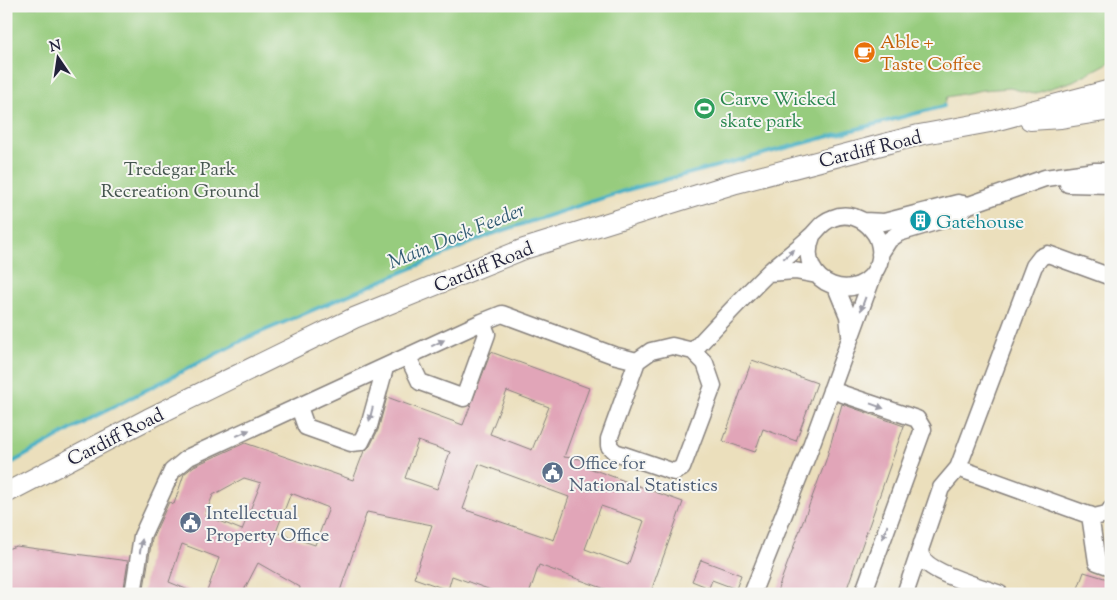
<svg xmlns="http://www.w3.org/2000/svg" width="1117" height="600" font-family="'Sorts Mill Goudy',serif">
  <rect width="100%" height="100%" fill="#f6f6f2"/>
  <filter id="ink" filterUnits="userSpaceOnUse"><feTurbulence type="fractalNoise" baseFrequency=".02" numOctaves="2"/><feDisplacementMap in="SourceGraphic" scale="10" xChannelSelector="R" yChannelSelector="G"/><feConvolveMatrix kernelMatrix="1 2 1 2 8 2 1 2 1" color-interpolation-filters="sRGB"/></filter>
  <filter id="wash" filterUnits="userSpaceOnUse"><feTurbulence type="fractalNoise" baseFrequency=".0096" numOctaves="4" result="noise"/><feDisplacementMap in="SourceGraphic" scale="20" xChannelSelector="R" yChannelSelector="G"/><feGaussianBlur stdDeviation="1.12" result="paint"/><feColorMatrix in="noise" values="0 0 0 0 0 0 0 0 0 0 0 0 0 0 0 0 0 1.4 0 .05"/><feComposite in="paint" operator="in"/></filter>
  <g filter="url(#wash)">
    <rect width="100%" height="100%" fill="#ebdfbc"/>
    <!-- green -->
    <path fill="#97cc7e" stroke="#5c775c" d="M6 6H1111V61L1073 81 1033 94 1010 88 982 90 947 97 944 106 627 190 492 234 247 338 88 420 6 466Z"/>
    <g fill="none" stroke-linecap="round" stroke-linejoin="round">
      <!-- stream -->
      <path stroke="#45afc4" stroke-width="4" d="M6 466 88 420 247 338 492 234 627 190 944 106"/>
    </g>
    <g id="blocks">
      <!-- building -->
      <path fill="#e1a5b8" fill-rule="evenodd" d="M491 352 589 388 564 457 581 459 589 468 683 502 650 594H619L539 565 529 594H502L452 576 448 590 414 578 432 525 367 512 339 594H299L300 587 258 563 242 594H206L219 558 182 544 169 582 198 594H143L152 539 169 502 174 504 184 474 194 466 245 443 353 480 364 451 370 446 378 430 387 397 463 425ZM507 391 549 407 532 450 490 434ZM418 441 450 452 437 489 405 478ZM479 464 569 497 554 540 463 509ZM244 478 261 483 242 530 205 515 213 495ZM291 493 329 508 315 545 276 532ZM601 506 644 521 628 565 585 549Z
        M752 360 817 383 796 441 763 429 755 452 723 441Z
        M842 404 904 426 845 594H776L826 460Z
        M16 546 128 561 123 594H6L7 549Z
        M701 560 741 575 736 589 712 580 709 588 692 581Z
        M1084 572 1111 580V594H1076Z"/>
    </g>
  </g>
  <g filter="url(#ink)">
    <use href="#blocks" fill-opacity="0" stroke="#86807c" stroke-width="1"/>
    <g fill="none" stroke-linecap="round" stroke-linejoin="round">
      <defs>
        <path id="minor" d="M1068 184 1111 185
          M864 221 884 222 958 203 969 205
          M880 254 889 240 899 233 952 217 969 205 1045 178 1095 171H1111
          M768 273 795 271 817 275
          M836 287 848 316 850 335
          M672 346 693 351 705 363 713 386 682 468 674 472 615 452 609 446V439L637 361 651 351Z
          M693 351C718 324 743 297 770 271 783 259 798 249 810 237 818 230 821 222 833 218 847 212 864 218 873 231 880 239 882 253 879 263 862 309 793 285 812 236
          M408 357 420 382 464 398 487 334 482 322
          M831 390 917 419 923 429 863 594
          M299 407 306 427 351 443 361 442 369 426 385 368
          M958 468 1094 517 1107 514 1111 509
          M1090 515 1097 562 1111 567
          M922 543C921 546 920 552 921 555 926 573 983 587 1000 594
          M133 594 142 536 172 471 189 457 482 322 502 314 613 355 637 361
          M752 594 808 454 874 273
          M905 594 941 488 958 468 1034 266 1041 257 1048 254 1111 277"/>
        <path id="major" d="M1030 120 1061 118 1111 110
          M6 493 148 419 354 318 524 249 736 183 919 135 990 122 1111 90"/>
      </defs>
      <!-- minor casing -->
      <use href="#minor" stroke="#86807c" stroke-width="19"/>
      <!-- major casing -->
      <use href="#major" stroke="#86807c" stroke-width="22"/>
      <!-- minor -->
      <use href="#minor" stroke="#fff" stroke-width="16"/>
      <!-- major -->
      <use href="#major" stroke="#fff" stroke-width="20"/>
    </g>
    <!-- one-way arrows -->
    <defs><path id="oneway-solid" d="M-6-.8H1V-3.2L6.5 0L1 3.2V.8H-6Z" transform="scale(1.25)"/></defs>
    <g fill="#9c9ca7">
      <use href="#oneway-solid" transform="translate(789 254) rotate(-40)"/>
      <use href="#oneway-solid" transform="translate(863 304) rotate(110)"/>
      <use href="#oneway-solid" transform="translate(438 343) rotate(-26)"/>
      <use href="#oneway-solid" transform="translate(877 406) rotate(20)"/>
      <use href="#oneway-solid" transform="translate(371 414) rotate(104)"/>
      <use href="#oneway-solid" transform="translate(243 433) rotate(-25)"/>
      <use href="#oneway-solid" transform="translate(885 532) rotate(110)"/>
      <use href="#oneway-solid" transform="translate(141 546) rotate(-81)"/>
    </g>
  </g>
  <!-- icons -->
  <defs>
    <symbol id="cafe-disc" viewBox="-11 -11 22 22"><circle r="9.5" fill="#e8710a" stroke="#f6f6f2"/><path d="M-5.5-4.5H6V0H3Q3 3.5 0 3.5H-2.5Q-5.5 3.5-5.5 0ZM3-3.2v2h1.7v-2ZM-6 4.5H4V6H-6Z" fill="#fff"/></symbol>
    <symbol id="stadium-disc" viewBox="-11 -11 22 22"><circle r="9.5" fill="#2e9e5b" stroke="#f6f6f2"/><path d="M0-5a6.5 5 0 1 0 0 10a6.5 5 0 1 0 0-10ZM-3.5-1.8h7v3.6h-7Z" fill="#fff"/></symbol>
    <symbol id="building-disc" viewBox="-11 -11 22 22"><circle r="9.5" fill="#0f9aa8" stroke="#f6f6f2"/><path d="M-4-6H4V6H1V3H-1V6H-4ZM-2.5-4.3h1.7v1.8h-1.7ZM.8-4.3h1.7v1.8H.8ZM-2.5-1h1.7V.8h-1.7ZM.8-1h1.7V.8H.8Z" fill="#fff"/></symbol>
    <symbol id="civic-disc" viewBox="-11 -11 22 22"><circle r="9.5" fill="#5c6f8a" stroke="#f6f6f2"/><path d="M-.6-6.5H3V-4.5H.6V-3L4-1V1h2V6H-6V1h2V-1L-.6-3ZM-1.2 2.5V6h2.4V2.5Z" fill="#fff"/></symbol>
  </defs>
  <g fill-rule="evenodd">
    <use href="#cafe-disc" x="852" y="40" width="25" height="25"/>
    <use href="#stadium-disc" x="692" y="96" width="25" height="25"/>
    <use href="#building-disc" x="908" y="208" width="25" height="25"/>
    <use href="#civic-disc" x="540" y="460" width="25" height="25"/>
    <use href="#civic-disc" x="178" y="510" width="25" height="25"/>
  </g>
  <g text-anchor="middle" stroke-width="4" stroke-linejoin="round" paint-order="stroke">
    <!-- food labels -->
    <g font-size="19" fill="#c56008" stroke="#f6f6f2" text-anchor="start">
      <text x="880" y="48">Able +<tspan x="880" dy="22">Taste Coffee</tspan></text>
    </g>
    <!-- leisure labels -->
    <g font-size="19" fill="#27864d" stroke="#f6f6f2" text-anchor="start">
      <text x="720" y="105">Carve Wicked<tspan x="720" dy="22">skate park</tspan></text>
    </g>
    <!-- street labels -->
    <g font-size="19" fill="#22223b" stroke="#f6f6f2">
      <text transform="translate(870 148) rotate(-14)" y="7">Cardiff Road</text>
      <text transform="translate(483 266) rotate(-22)" y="7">Cardiff Road</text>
      <text transform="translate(115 436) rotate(-27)" y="7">Cardiff Road</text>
    </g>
    <!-- park labels -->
    <g font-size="19" fill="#45554f" stroke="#f6f6f2">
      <text x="180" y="175">Tredegar Park<tspan x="180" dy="22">Recreation Ground</tspan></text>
    </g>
    <!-- culture labels -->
    <g font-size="19" fill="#0d838f" stroke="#f6f6f2" text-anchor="start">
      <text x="936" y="228">Gatehouse</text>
    </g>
    <!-- service labels -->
    <g font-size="19" fill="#4e5e75" stroke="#f6f6f2" text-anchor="start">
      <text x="569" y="469">Office for<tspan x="569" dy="22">National Statistics</tspan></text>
      <text x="206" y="519">Intellectual<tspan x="206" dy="22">Property Office</tspan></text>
    </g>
    <!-- water labels -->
    <g font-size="20" font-style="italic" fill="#305a72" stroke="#f6f6f2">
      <text transform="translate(456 235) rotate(-22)" y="7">Main Dock Feeder</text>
    </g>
  </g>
  <!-- margin -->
  <rect width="1117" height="600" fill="none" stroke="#f6f6f2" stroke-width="25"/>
  <!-- north arrow -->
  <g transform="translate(58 58) rotate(347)" stroke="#f6f6f2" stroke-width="4" paint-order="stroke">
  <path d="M0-4L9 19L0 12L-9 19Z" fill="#22223b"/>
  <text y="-8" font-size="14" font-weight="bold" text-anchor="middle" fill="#22223b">N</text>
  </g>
</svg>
